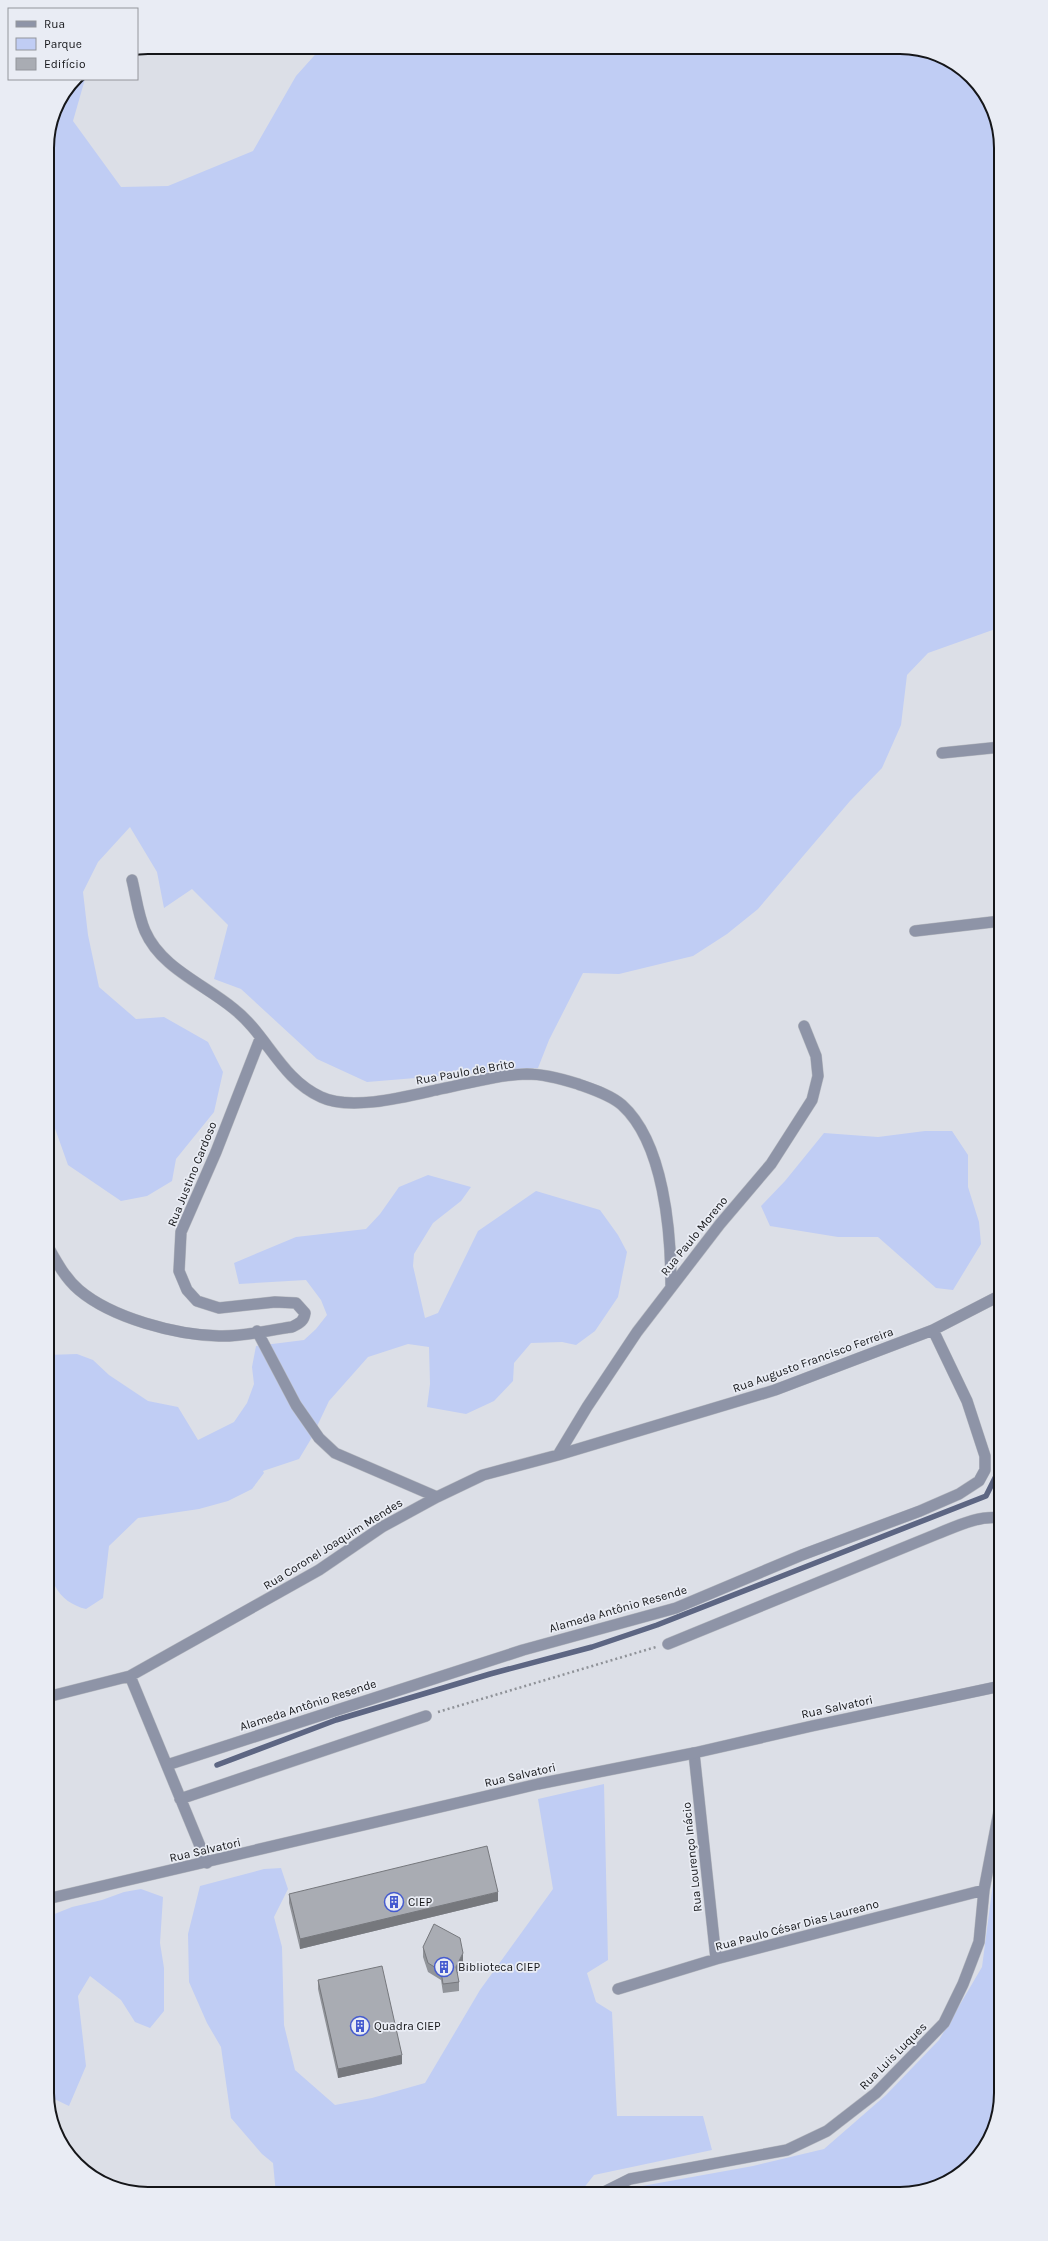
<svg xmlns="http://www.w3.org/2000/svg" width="1048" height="2241" font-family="Karla,sans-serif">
  <rect width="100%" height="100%" fill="#dcdfe7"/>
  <!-- green -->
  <path fill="#c0cdf4" d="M322 47H907L961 68 996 115 1001 148V627L928 653 907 675 901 725 882 768 850 801 758 909 727 934 693 956 619 974 583 973 549 1040 538 1068 367 1082 317 1059 241 989 214 979 228 925 192 889 164 908 157 872 130 827 98 862 83 892 88 935 99 987 136 1019 164 1017 208 1042 223 1072 214 1112 176 1159 172 1181 147 1196 121 1201 68 1165 47 1106V142L55 109 75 79H85L73 121 121 187 168 186 253 151 296 76Z
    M925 1131H952L968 1155V1187L979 1222 981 1244 953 1290 936 1288 878 1237H838L770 1226 761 1206 785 1181 824 1133 878 1137Z
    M428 1175 471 1187 461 1201 433 1223 414 1254 413 1266 425 1318 438 1313 478 1231 536 1191 600 1210 618 1235 627 1252 618 1297 595 1331 576 1345 562 1342 531 1343 514 1363 513 1381 494 1401 466 1414 427 1407 430 1384 429 1347 408 1344 368 1357 329 1401 311 1439 299 1459 263 1471 264 1473 252 1489 228 1501 199 1509 138 1518 109 1546 103 1598 86 1609C73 1606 61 1598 55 1586 49 1575 55 1521 54 1505L47 1497V1355L77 1354 93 1360 109 1375 148 1401 178 1407 198 1440 234 1422 247 1403 254 1384 252 1367 256 1346 304 1340 316 1329 327 1315 321 1300 306 1280 239 1284 234 1263 296 1237 366 1229 380 1214 399 1187Z
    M604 1784 608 1960 587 1973 596 2002 612 2012 617 2116H703L712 2150 594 2175 579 2194H276L273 2163 262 2154 231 2118 221 2047 207 2023 189 1982 188 1934 200 1886 264 1869 281 1868 288 1889 274 1917 282 1947 284 2025 295 2070 335 2105 372 2098 425 2083 480 1990 553 1889 538 1799Z
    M1001 1822V2093L984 2149 961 2173 933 2189 900 2194H614L620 2190 753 2166 824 2149 886 2095 939 2040 982 1967Z
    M141 1889 163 1897 160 1943 164 1968V2011L150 2028 135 2022 121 2000 90 1976 78 1996 86 2066 69 2106 48 2096 47 2093V1917L72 1907 102 1900 124 1892Z"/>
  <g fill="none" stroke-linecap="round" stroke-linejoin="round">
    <!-- stream -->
    <path stroke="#5d6683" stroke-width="5.5" d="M217 1765 336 1720 490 1674 592 1647 657 1625 986 1496 1001 1466"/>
    <defs>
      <path id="minor" d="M942 753 1001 747
        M47 805 49 802
        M132 880C136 896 138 915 145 931 161 968 204 984 234 1009 267 1035 281 1079 321 1097 350 1111 405 1097 436 1090 466 1084 496 1075 527 1074 544 1074 562 1079 578 1084 592 1089 611 1095 622 1105 664 1143 671 1232 671 1286
        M915 931 1001 921
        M47 1245C56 1261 65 1278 79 1290 112 1318 176 1335 219 1336 243 1337 269 1330 292 1327 300 1323 304 1321 305 1313L296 1303 275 1302 219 1308 197 1301 187 1290 179 1271 181 1232 216 1152 260 1039
        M257 1331 296 1405 319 1438 335 1453 437 1497
        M558 1455 587 1407 637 1332 720 1224 771 1164 812 1100 818 1076 816 1056 804 1026
        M668 1644 937 1534C957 1526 979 1515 1001 1518
        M130 1676 207 1863
        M47 1697 130 1676 319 1570 382 1527 437 1497 483 1475 558 1455 775 1390 933 1330 1001 1295
        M694 1753 716 1959
        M167 1765 523 1650 676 1608 802 1555 920 1511 959 1494 979 1481 985 1470V1456L967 1401 933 1330
        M180 1799 426 1716
        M618 1989 716 1959 984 1890
        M600 2194 630 2179 787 2150 827 2131 876 2093 944 2023 963 1984 979 1942 984 1890 1001 1801"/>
      <path id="tertiary" d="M47 1899 538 1784 694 1753 812 1726 1001 1686"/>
    </defs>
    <!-- minor casing -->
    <use href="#minor" stroke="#b8bbc2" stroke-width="12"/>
    <!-- tertiary casing -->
    <use href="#tertiary" stroke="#b8bbc2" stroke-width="12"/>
    <!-- path -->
    <path stroke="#8f9298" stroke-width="2.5" stroke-dasharray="2 3" stroke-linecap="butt" d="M996 1447 1001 1444
      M438 1712 656 1647"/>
    <!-- minor -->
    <use href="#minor" stroke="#8e94a7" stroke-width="11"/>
    <!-- tertiary -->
    <use href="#tertiary" stroke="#8e94a7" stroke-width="11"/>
  </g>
  <!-- wall -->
  <path fill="#91949a" d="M289 1894 498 1901 300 1949 289 1903Z
    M423 1947 463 1962 457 1974 459 1982V1991L443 1993 441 1980 428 1972 423 1957Z
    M318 1980 402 2064 338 2078 318 1989Z"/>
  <!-- shaded-wall -->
  <path fill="#76787d" d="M498 1892V1901L300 1949V1939Z
    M463 1953V1962L456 1976V1967Z
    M402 2055V2064L338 2078V2069Z"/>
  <!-- building -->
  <path fill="#a9acb3" stroke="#76787d" d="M487 1846 498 1892 300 1939 289 1894Z
    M434 1924 460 1938 463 1953 456 1967 459 1982 443 1984 441 1971 428 1963 423 1947Z
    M382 1966 402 2055 338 2069 318 1980Z"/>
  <!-- icons -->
  <defs>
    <symbol id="building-ring" viewBox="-11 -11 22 22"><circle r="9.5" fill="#e9ecf4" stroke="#455bcf" stroke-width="1.5"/><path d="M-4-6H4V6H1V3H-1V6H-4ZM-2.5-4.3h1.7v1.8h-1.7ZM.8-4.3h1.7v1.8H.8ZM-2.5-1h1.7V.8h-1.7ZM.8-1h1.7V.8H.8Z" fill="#455bcf"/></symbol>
  </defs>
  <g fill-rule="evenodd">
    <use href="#building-ring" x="383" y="1891" width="22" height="22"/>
    <use href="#building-ring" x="433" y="1956" width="22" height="22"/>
    <use href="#building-ring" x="349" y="2015" width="22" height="22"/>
  </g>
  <g text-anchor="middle" stroke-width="3.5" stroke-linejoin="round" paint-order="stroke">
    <!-- street labels -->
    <g font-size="12" fill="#151619" stroke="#e9ecf4">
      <text transform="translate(465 1072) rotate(-10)" y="4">Rua Paulo de Brito</text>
      <text transform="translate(192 1174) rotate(-68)" y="4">Rua Justino Cardoso</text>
      <text transform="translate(694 1236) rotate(-51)" y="4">Rua Paulo Moreno</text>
      <text transform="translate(813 1360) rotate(-20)" y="4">Rua Augusto Francisco Ferreira</text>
      <text transform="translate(333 1544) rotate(-32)" y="4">Rua Coronel Joaquim Mendes</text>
      <text transform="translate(618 1609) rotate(-16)" y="4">Alameda Antônio Resende</text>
      <text transform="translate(308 1705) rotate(-18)" y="4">Alameda Antônio Resende</text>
      <text transform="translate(837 1707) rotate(-12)" y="4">Rua Salvatori</text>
      <text transform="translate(520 1775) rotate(-13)" y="4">Rua Salvatori</text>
      <text transform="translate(205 1850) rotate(-13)" y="4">Rua Salvatori</text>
      <text transform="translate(692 1857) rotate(-96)" y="4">Rua Lourenço Inácio</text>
      <text transform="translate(797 1925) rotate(-15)" y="4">Rua Paulo César Dias Laureano</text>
      <text transform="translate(893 2056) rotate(-45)" y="4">Rua Luis Luques</text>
    </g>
    <!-- poi labels -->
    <g font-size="12" fill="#151619" stroke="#e9ecf4" text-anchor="start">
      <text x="408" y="1906">CIEP</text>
      <text x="458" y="1971">Biblioteca CIEP</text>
      <text x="374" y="2030">Quadra CIEP</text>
    </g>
  </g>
  <!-- crop -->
  <path d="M0 0H1048V2241H0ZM148 54H900A94 94 0 0 1 994 148V2093A94 94 0 0 1 900 2187H148A94 94 0 0 1 54 2093V148A94 94 0 0 1 148 54Z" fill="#e9ecf4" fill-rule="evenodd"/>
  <path fill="none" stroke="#151619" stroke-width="2" d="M148 54H900A94 94 0 0 1 994 148V2093A94 94 0 0 1 900 2187H148A94 94 0 0 1 54 2093V148A94 94 0 0 1 148 54Z"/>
  <!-- legend -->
  <rect x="8" y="8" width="130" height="72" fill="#e9ecf4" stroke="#94969c"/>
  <rect x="16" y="21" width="20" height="6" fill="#8e94a7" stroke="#94969c"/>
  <text x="44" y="28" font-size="12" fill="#151619">Rua</text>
  <rect x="16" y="38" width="20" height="12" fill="#c0cdf4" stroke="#94969c"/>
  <text x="44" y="48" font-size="12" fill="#151619">Parque</text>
  <rect x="16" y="58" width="20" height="12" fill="#a9acb3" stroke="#94969c"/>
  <text x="44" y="68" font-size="12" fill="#151619">Edifício</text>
</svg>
